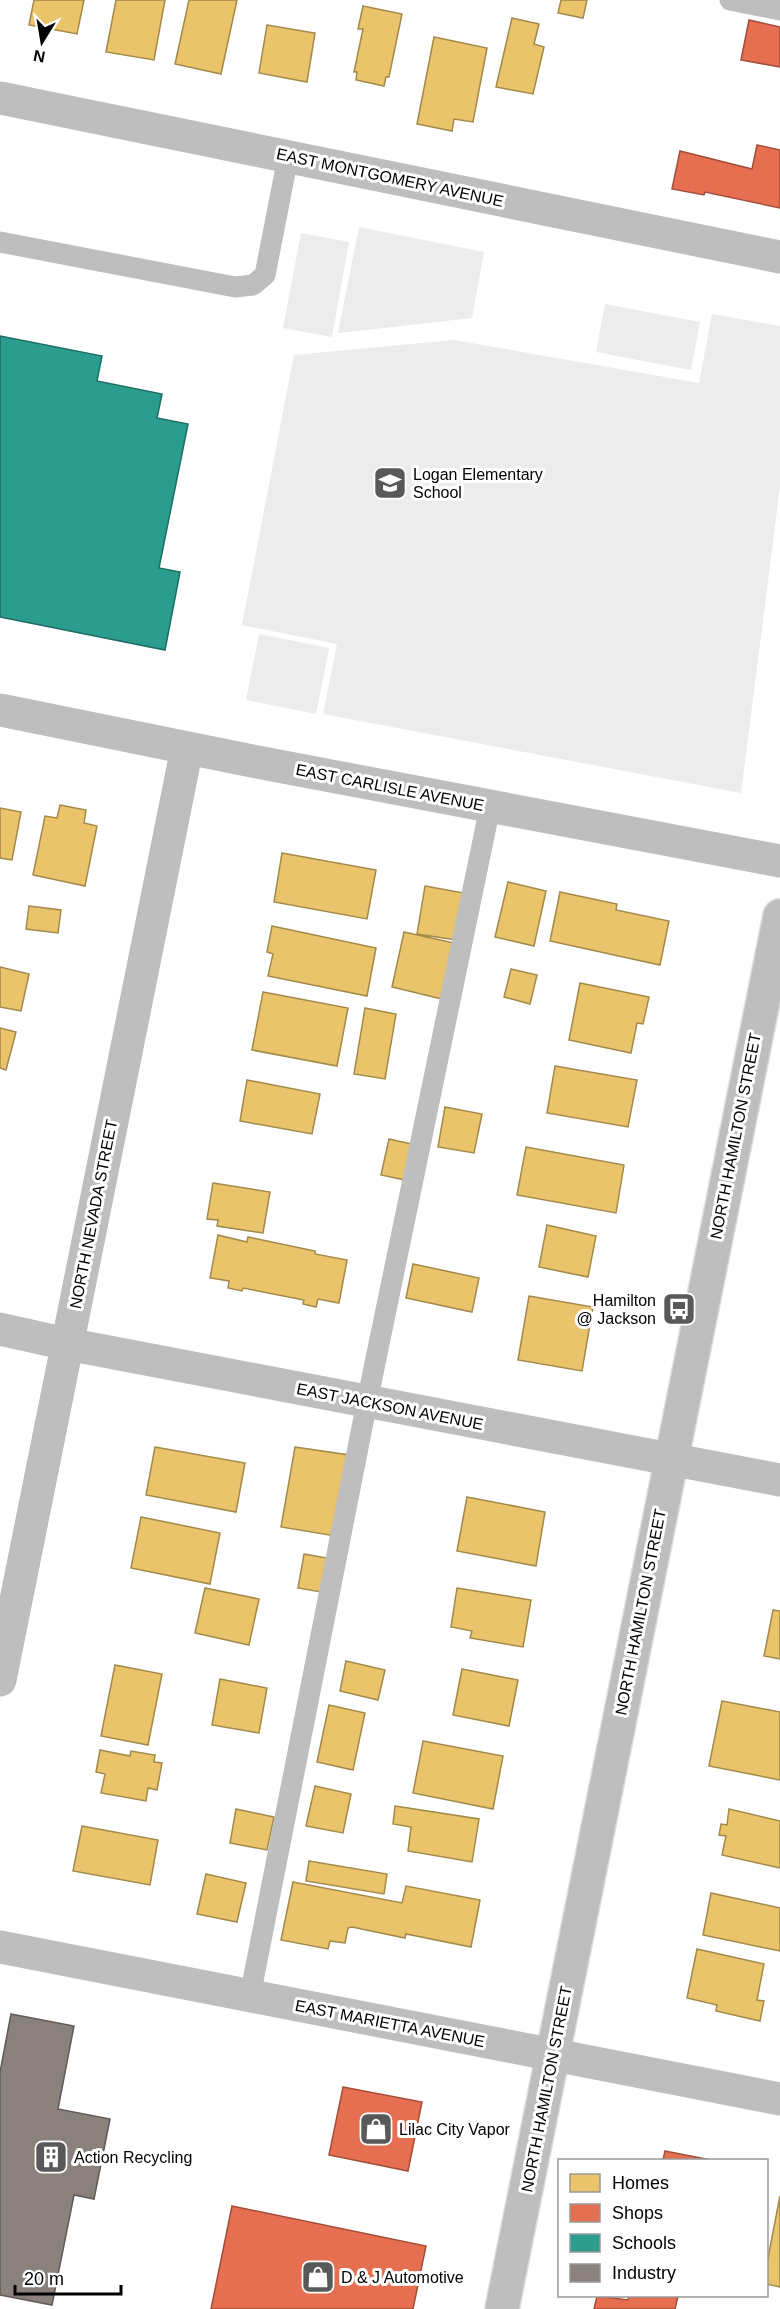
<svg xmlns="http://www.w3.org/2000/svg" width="780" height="2309" font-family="Arial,sans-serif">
  <rect width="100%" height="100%" fill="#fff"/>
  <!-- green -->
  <path fill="#ececec" d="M359 227 484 252 472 318 338 333Z
    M301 233 349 242 332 337 283 328Z
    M605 304 700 322 691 370 596 352Z
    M712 314 780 326V487L741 793 323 714 337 644 242 625 294 355 454 340 699 383Z
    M259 634 329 648 316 714 246 700Z"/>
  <!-- homes -->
  <path fill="#e9c46a" stroke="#a3894a" stroke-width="1.5" d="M34 0H84L77 34 29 25Z
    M116 0H165L154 60 106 52Z
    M189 0H237L221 74 175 64Z
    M561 0H587L583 18 558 13Z
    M363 6 402 14 389 77H386L384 86 356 80 357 72H354L363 29H358Z
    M512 18 539 24 534 44 544 47 533 94 496 87Z
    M267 25 315 33 307 82 259 73Z
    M434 37 487 48 473 122 454 119 452 131 417 124Z
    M60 805 86 810 84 823 97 826 85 886 33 875 45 816 57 818Z
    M0 808 21 812 12 860 0 858Z
    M282 853 376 870 367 919 274 902Z
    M508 882 546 891 534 946 495 937Z
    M425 886 464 893 456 940 417 934Z
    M560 892 617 904 616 910 669 921 660 965 550 941Z
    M29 906 61 910 58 933 26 929Z
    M272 926 376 948 367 996 268 976 273 954 267 952Z
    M404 932 454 943 442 999 392 987Z
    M0 967 29 974 21 1011 0 1007Z
    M511 969 537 975 530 1004 504 997Z
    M580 983 649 997 643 1024 637 1023 631 1053 569 1040Z
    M263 992 348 1008 337 1066 252 1050Z
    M365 1008 396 1014 385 1079 354 1074Z
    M0 1028 16 1032 6 1070 0 1068Z
    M555 1066 637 1080 628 1127 547 1113Z
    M247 1080 320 1094 312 1134 240 1121Z
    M445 1107 482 1114 474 1153 438 1147Z
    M389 1139 412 1144 405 1180 381 1175Z
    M526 1147 624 1165 616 1213 517 1195Z
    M213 1183 270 1192 263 1233 217 1226 218 1220 207 1219Z
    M547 1225 596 1236 588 1277 539 1267Z
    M218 1235 247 1242 248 1237 315 1251V1254L347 1260 339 1303 318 1299 316 1307 303 1304 304 1300 243 1288 242 1291 228 1288 229 1281 210 1278Z
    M413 1264 479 1278 472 1312 406 1298Z
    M529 1296 593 1307 582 1371 518 1360Z
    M155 1447 245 1463 236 1512 146 1495Z
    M295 1447 349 1455 335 1536 281 1527Z
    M467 1497 545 1512 536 1566 457 1551Z
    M141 1517 220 1533 210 1584 131 1568Z
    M304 1554 327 1558 321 1592 298 1588Z
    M205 1588 259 1599 249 1645 195 1633Z
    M457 1588 531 1600 523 1647 470 1638 472 1631 451 1627Z
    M773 1610 780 1611V1659L764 1656Z
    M346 1661 385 1670 378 1700 340 1691Z
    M115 1665 162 1674 148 1745 101 1736Z
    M462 1669 518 1680 509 1726 453 1715Z
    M220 1679 267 1688 259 1733 212 1725Z
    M722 1701 780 1712V1780L709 1766Z
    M329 1705 365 1713 353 1770 317 1762Z
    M423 1741 503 1756 493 1809 413 1793Z
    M100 1750 130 1756 131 1751 155 1755 154 1762 162 1763 157 1790 148 1788 146 1801 101 1793 105 1774 96 1772Z
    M315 1786 351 1794 343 1833 306 1826Z
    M395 1806 479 1819 472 1862 408 1851 411 1827 393 1824Z
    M236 1809 274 1817 267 1850 230 1843Z
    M729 1809 780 1821V1868L722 1855 726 1836 719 1835 721 1824 727 1825Z
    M82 1826 158 1840 150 1885 73 1871Z
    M309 1861 387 1874 384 1894 306 1881Z
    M206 1874 246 1883 237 1922 197 1914Z
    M293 1882 402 1903 406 1886 480 1900 471 1947 406 1934 405 1938 352 1927 348 1928 345 1943 330 1941 328 1949 281 1940Z
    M711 1893 780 1908V1951L703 1935Z
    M697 1949 764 1964 757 2000 764 2001 760 2021 716 2011 717 2005 687 1998Z
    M780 2196V2287L766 2284V2268Z"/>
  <!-- shops -->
  <path fill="#e76f51" stroke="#a24e39" stroke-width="1.5" d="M749 20 780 27V67L741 60Z
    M757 145 780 150V208L705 192 704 195 672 189 680 151 752 169Z
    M343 2087 422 2102 408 2171 329 2155Z
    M665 2151 711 2160H663Z
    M232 2206 426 2246 413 2309H211Z
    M597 2296 628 2300 629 2296H678L675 2309H594Z"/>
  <!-- schools -->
  <path fill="#2a9d8f" stroke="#1d6e64" stroke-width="1.5" d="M0 336 102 356 97 381 162 394 157 418 188 424 159 568 180 572 165 650 0 617Z"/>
  <!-- industry -->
  <path fill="#8a817c" stroke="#615a57" stroke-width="1.5" d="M11 2014 74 2026 58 2109 110 2119 94 2199 74 2195 52 2305 0 2295V2072Z"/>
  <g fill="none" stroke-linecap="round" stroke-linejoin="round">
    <defs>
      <path id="primary" d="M502 2309 780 916"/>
    </defs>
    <!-- primary casing -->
    <use href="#primary" stroke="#dbdbdb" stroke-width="36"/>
    <!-- lane -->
    <path stroke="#bebebe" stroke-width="21" d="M730 0 780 10
      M0 242 235 287 253 285 265 275 288 157
      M250 1996 367 1402 490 807"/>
    <!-- street -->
    <path stroke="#bebebe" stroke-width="33" d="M0 98 780 257
      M0 710 252 761 780 861
      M0 1329 67 1344 780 1480
      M0 1680 187 748
      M0 1947 780 2099"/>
    <!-- primary -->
    <use href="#primary" stroke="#bebebe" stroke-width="33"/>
  </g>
  <!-- icons -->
  <defs>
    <symbol id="school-square" viewBox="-11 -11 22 22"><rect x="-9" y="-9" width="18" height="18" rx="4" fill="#595959" stroke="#fff"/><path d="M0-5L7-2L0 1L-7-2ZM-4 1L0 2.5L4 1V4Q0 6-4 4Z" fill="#fff"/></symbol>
    <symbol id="bus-square" viewBox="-11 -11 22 22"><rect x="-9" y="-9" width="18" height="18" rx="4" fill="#595959" stroke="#fff"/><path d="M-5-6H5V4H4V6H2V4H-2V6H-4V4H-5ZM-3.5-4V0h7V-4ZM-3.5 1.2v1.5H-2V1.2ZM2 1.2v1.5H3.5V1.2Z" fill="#fff"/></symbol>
    <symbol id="shop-square" viewBox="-11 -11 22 22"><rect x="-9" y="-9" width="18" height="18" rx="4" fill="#595959" stroke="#fff"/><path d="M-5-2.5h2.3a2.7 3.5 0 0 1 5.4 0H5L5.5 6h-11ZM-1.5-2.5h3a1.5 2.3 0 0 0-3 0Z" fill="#fff"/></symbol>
    <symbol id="building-square" viewBox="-11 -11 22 22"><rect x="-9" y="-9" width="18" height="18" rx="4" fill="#595959" stroke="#fff"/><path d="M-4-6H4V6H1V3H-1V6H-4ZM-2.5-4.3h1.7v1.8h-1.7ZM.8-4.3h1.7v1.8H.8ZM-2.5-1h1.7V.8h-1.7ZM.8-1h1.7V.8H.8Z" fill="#fff"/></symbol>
  </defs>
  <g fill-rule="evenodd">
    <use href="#school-square" x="371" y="464" width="38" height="38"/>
    <use href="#bus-square" x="660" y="1290" width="38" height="38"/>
    <use href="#shop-square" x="357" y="2110" width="38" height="38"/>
    <use href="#building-square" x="32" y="2138" width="38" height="38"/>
    <use href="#shop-square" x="299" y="2258" width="38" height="38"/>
  </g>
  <g text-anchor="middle" stroke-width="6" stroke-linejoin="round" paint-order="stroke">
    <!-- street labels -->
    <g font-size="16" fill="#000" stroke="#fff">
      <text transform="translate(390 177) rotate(12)" y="6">EAST MONTGOMERY AVENUE</text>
      <text transform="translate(390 787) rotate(11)" y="6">EAST CARLISLE AVENUE</text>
      <text transform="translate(735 1136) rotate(-79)" y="6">NORTH HAMILTON STREET</text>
      <text transform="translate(93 1214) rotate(-79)" y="6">NORTH NEVADA STREET</text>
      <text transform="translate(390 1406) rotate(11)" y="6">EAST JACKSON AVENUE</text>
      <text transform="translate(640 1612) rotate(-79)" y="6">NORTH HAMILTON STREET</text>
      <text transform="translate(390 2023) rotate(11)" y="6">EAST MARIETTA AVENUE</text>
      <text transform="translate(546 2089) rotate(-79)" y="6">NORTH HAMILTON STREET</text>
    </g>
    <!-- poi labels -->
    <g font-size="16" fill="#000" stroke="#fff" text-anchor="start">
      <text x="413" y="480">Logan Elementary<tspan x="413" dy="18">School</tspan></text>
      <text x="656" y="1306" text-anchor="end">Hamilton<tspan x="656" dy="18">@ Jackson</tspan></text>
      <text x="399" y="2135">Lilac City Vapor</text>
      <text x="74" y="2163">Action Recycling</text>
      <text x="341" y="2283">D &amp; J Automotive</text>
    </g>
  </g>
  <!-- legend -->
  <rect x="558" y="2159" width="210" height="138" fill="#ffffff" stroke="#999999" stroke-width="1.5"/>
  <rect x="570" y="2174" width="30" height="18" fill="#e9c46a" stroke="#999999" stroke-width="1.5"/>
  <text x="612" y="2189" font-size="18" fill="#000000">Homes</text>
  <rect x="570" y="2204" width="30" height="18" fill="#e76f51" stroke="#999999" stroke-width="1.5"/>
  <text x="612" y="2219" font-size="18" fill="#000000">Shops</text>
  <rect x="570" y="2234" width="30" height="18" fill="#2a9d8f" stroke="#999999" stroke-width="1.5"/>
  <text x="612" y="2249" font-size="18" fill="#000000">Schools</text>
  <rect x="570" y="2264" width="30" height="18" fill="#8a817c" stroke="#999999" stroke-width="1.5"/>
  <text x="612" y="2279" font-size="18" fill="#000000">Industry</text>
  <!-- north arrow -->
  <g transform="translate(42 42) rotate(191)" stroke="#ffffff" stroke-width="4.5" paint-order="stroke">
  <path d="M0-4.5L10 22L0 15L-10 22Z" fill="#000000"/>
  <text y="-9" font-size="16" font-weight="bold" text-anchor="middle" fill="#000000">N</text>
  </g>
  <!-- scale -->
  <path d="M15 2285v9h106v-9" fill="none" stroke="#000000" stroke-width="3"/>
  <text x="24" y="2285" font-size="18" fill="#000000" stroke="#ffffff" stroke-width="4.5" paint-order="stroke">20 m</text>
</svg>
